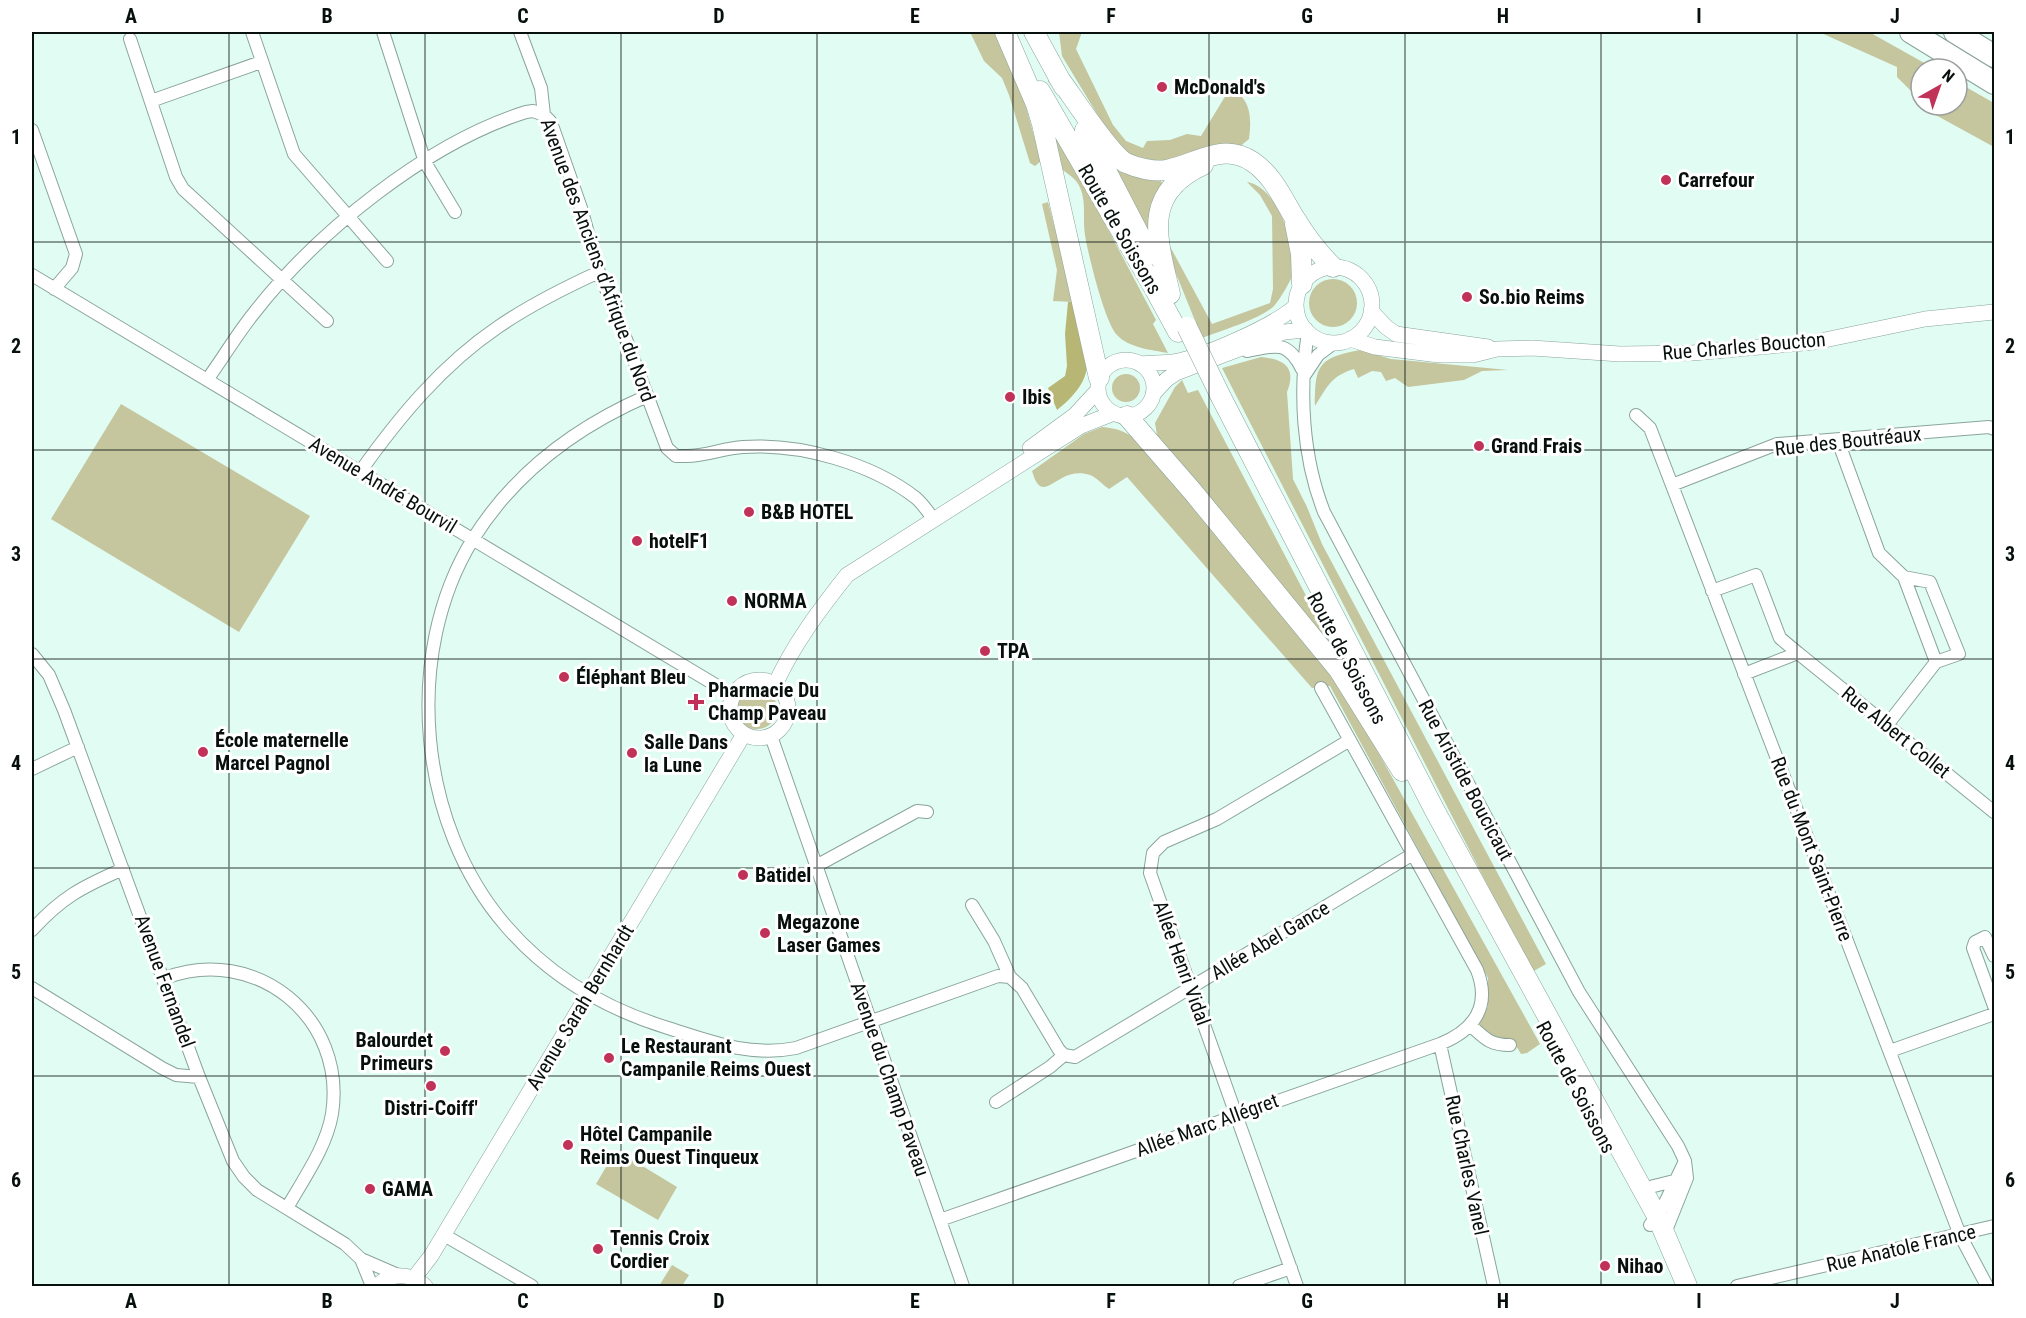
<svg xmlns="http://www.w3.org/2000/svg" width="2026" height="1318" font-family="'Roboto Condensed',sans-serif">
  <rect width="100%" height="100%" fill="#e0fcf3"/>
  <!-- green -->
  <path fill="#c5c59e" d="M970 32H994L1019 82 1041 161 1035 166 1030 163 1009 95 1002 78 984 61Z
    M1059 32H1082L1076 49 1113 125 1126 141 1143 148 1147 141 1170 140 1187 134 1201 136 1226 95 1217 89 1225 86C1251 96 1252 115 1249 139L1238 148 1165 161H1137L1114 142 1062 56Z
    M1819 32H1869L1935 69H1921V101L1897 77V67Z
    M1957 82 1994 103V147L1932 113 1925 105H1957Z
    M1056 131 1156 320 1153 324 1168 353C1152 350 1129 348 1117 335 1105 323 1088 254 1085 235 1082 217 1088 196 1076 181 1072 176 1064 171 1058 167L1051 132Z
    M1110 164 1158 175 1164 187 1151 211 1148 238Z
    M1247 182C1277 186 1296 245 1294 270 1293 278 1279 301 1274 306 1261 319 1220 331 1202 338L1162 239V223L1179 187 1183 191 1174 198 1169 210 1166 239 1212 324 1270 303 1273 289 1272 216 1260 195Z
    M1048 202 1074 302 1053 301 1057 270 1042 204Z
    M1309 303a24 24 0 1 1 48 0a24 24 0 1 1-48 0Z
    M1360 350 1391 359 1508 370 1482 371 1464 380 1408 387 1395 378 1386 381 1381 372 1372 371 1358 378 1354 369C1331 376 1327 387 1315 406 1315 365 1318 358 1360 350Z
    M1261 357C1284 359 1297 367 1287 392L1293 479 1307 507 1322 544 1546 964 1532 972 1222 368Z
    M1112 388a14 14 0 1 1 28 0a14 14 0 1 1-28 0Z
    M1182 380 1188 393 1198 390 1344 668 1158 441 1155 423 1175 387Z
    M121 404 310 516 239 632 51 519Z
    M1102 427C1129 429 1135 439 1153 457L1333 679 1362 723 1540 1044 1527 1053 1521 1054 1512 1039C1497 1040 1490 1036 1479 1025L1488 1006V978L1330 686 1312 688 1127 477 1109 489C1103 485 1096 477 1090 475 1081 472 1070 473 1062 478 1046 487 1039 495 1032 471L1084 434Z
    M737 709a20 20 0 1 1 40 0a20 20 0 1 1-40 0Z
    M616 1150 677 1187 658 1220 596 1184Z
    M672 1265 689 1275 682 1286H659Z"/>
  <!-- forest -->
  <path fill="#b8b675" d="M1068 302H1074C1087 350 1103 374 1057 410L1048 388 1065 376 1067 366 1065 334Z"/>
  <g fill="none" stroke-linecap="round" stroke-linejoin="round">
    <defs>
      <path id="minor" d="M252 32 294 154 387 261
        M383 32 425 162 455 212
        M520 32 541 88 544 115 550 121 553 128 581 208 599 272 618 318 667 448 676 456H684C704 457 723 448 743 447 800 443 871 463 916 498 923 504 929 513 934 520
        M130 39 176 177 183 189 327 321
        M151 101 261 62
        M32 130 76 254 72 268 54 289
        M32 275 734 696
        M1308 332C1299 391 1302 456 1324 512L1579 992 1678 1146 1685 1161 1687 1178 1665 1233
        M1247 351C1275 346 1287 339 1302 369
        M1304 376 1318 355 1334 343
        M207 380C223 358 237 334 254 313 317 232 427 143 526 112L533 111 544 115
        M647 396C576 427 515 472 473 539 402 654 418 825 506 926 549 976 606 1009 668 1028 712 1042 750 1057 796 1048L998 976 1010 977
        M1636 415 1650 428 1960 1235 1987 1286
        M1838 441 1879 553 1904 577 1936 662 1887 725
        M360 472C399 417 442 365 498 327 530 305 564 288 599 272
        M1672 485 1777 444 1989 427 1994 429
        M1904 577 1930 582 1959 654 1936 662
        M1712 591 1756 575 1780 638 1798 653
        M32 654 49 675 64 710 199 1077 233 1161 244 1177 257 1190 345 1244 361 1259 398 1275
        M1744 674 1798 653 1994 812
        M771 736 963 1286
        M32 769 78 747
        M816 866 917 811 927 812
        M972 905 994 941 1010 977 1022 988 1059 1050 1064 1055 1075 1057 1413 854
        M32 930C62 897 82 887 123 869
        M1994 956 1985 937 1975 942 1973 948 1994 1006
        M165 978C255 944 347 1017 332 1114 326 1148 304 1178 287 1208
        M32 988 162 1068 176 1075 199 1077
        M1470 1025C1485 1038 1489 1045 1510 1045
        M1440 1044 1494 1286
        M1890 1051 1994 1014
        M996 1102 1050 1067 1064 1055
        M1642 1189 1674 1181
        M940 1220 1440 1044C1475 1030 1491 1006 1477 970L1321 688
        M1650 1225 1663 1207 1685 1161
        M444 1235 532 1286
        M361 1259 372 1286
        M1239 1286 1291 1268
        M1297 1286 1150 873 1153 853 1164 842 1217 819 1350 740
        M1737 1286 1994 1226"/>
      <path id="tertiary" d="M1296 305a38 38 0 1 1 76 0a38 38 0 1 1-76 0Z
        M1371 311 1386 327 1396 334 1488 347
        M1350 339 1375 347 1439 355H1473L1497 349 1532 348 1620 354 1692 353 1815 342 1925 319 1994 312
        M1098 388a28 28 0 1 1 56 0a28 28 0 1 1-56 0Z
        M1140 364C1151 363 1162 363 1173 362 1204 357 1273 326 1296 306
        M1153 394 1167 379 1176 373 1284 332 1306 330
        M1030 448 1075 415 1098 390
        M730 709a29 29 0 1 1 58 0a29 29 0 1 1-58 0Z
        M775 685C793 645 820 609 847 575L1081 426 1114 413
        M414 1278 431 1256 744 734
        M377 1286C391 1272 411 1273 425 1286"/>
      <path id="primary" d="M1005 32 1036 104 1042 124 1099 378
        M1034 32 1064 87
        M1058 77C1071 94 1110 155 1126 163 1137 168 1154 172 1166 170 1196 165 1222 141 1253 162 1273 176 1282 197 1294 217 1305 235 1318 253 1333 267
        M1040 91 1153 286 1178 332
        M1085 130 1150 255
        M1295 224 1301 254 1302 284
        M1170 294C1158 240 1140 194 1203 165
        M1221 397 1435 811 1657 1216 1687 1286
        M1127 416 1193 492 1339 670 1402 771"/>
      <path id="motorway" d="M1911 32 1994 83
        M1955 32 1994 56"/>
    </defs>
    <!-- minor casing -->
    <use href="#minor" stroke="#8aa49b" stroke-width="14"/>
    <!-- tertiary casing -->
    <use href="#tertiary" stroke="#8aa49b" stroke-width="16"/>
    <!-- primary casing -->
    <use href="#primary" stroke="#8aa49b" stroke-width="21"/>
    <!-- motorway casing -->
    <use href="#motorway" stroke="#8aa49b" stroke-width="24"/>
    <!-- minor -->
    <use href="#minor" stroke="#fff" stroke-width="12"/>
    <!-- tertiary -->
    <use href="#tertiary" stroke="#fff" stroke-width="15"/>
    <!-- primary -->
    <use href="#primary" stroke="#fff" stroke-width="20"/>
    <!-- motorway -->
    <use href="#motorway" stroke="#fff" stroke-width="22"/>
    <defs>
      <path id="primary-bridge" d="M1187 327 1221 397"/>
    </defs>
    <!-- primary-bridge casing -->
    <use href="#primary-bridge" stroke="#8aa49b" stroke-width="21" stroke-linecap="butt"/>
    <!-- primary-bridge -->
    <use href="#primary-bridge" stroke="#fff" stroke-width="20"/>
  </g>
  <!-- grid -->
  <path fill="none" stroke="#07100d" stroke-width="1.5" stroke-opacity="0.55" d="M229 32V1286M425 32V1286M621 32V1286M817 32V1286M1013 32V1286M1209 32V1286M1405 32V1286M1601 32V1286M1797 32V1286M32 242H1994M32 450H1994M32 659H1994M32 868H1994M32 1076H1994"/>
  <!-- markers -->
  <g fill="#c13259" stroke="#fff" stroke-width="2">
    <circle cx="1162" cy="87" r="6"/>
    <circle cx="1666" cy="180" r="6"/>
    <circle cx="1467" cy="297" r="6"/>
    <circle cx="1010" cy="397" r="6"/>
    <circle cx="1479" cy="446" r="6"/>
    <circle cx="749" cy="512" r="6"/>
    <circle cx="637" cy="541" r="6"/>
    <circle cx="732" cy="601" r="6"/>
    <circle cx="985" cy="651" r="6"/>
    <circle cx="564" cy="677" r="6"/>
    <path d="M693 693h6v6h6v6h-6v6h-6v-6h-6v-6h6z"/>
    <circle cx="203" cy="752" r="6"/>
    <circle cx="632" cy="753" r="6"/>
    <circle cx="743" cy="875" r="6"/>
    <circle cx="765" cy="933" r="6"/>
    <circle cx="445" cy="1051" r="6"/>
    <circle cx="609" cy="1058" r="6"/>
    <circle cx="431" cy="1086" r="6"/>
    <circle cx="568" cy="1145" r="6"/>
    <circle cx="370" cy="1189" r="6"/>
    <circle cx="598" cy="1249" r="6"/>
    <circle cx="1605" cy="1266" r="6"/>
  </g>
  <g text-anchor="middle" stroke-width="6" stroke-linejoin="round" paint-order="stroke">
    <!-- poi labels -->
    <g font-size="20" font-weight="bold" fill="#07100d" stroke="#fff" text-anchor="start">
      <text x="1174" y="94">McDonald's</text>
      <text x="1678" y="187">Carrefour</text>
      <text x="1479" y="304">So.bio Reims</text>
      <text x="1022" y="404">Ibis</text>
      <text x="1491" y="453">Grand Frais</text>
      <text x="761" y="519">B&amp;B HOTEL</text>
      <text x="649" y="548">hotelF1</text>
      <text x="744" y="608">NORMA</text>
      <text x="997" y="658">TPA</text>
      <text x="576" y="684">Éléphant Bleu</text>
      <text x="708" y="697">Pharmacie Du<tspan x="708" dy="23">Champ Paveau</tspan></text>
      <text x="215" y="747">École maternelle<tspan x="215" dy="23">Marcel Pagnol</tspan></text>
      <text x="644" y="749">Salle Dans<tspan x="644" dy="23">la Lune</tspan></text>
      <text x="755" y="882">Batidel</text>
      <text x="777" y="929">Megazone<tspan x="777" dy="23">Laser Games</tspan></text>
      <text x="433" y="1047" text-anchor="end">Balourdet<tspan x="433" dy="23">Primeurs</tspan></text>
      <text x="621" y="1053">Le Restaurant<tspan x="621" dy="23">Campanile Reims Ouest</tspan></text>
      <text x="431" y="1115" text-anchor="middle">Distri-Coiff'</text>
      <text x="580" y="1141">Hôtel Campanile<tspan x="580" dy="23">Reims Ouest Tinqueux</tspan></text>
      <text x="382" y="1196">GAMA</text>
      <text x="610" y="1245">Tennis Croix<tspan x="610" dy="23">Cordier</tspan></text>
      <text x="1617" y="1273">Nihao</text>
    </g>
    <!-- street labels -->
    <g font-size="20" fill="#07100d" stroke="#fff">
      <text transform="translate(1120 229) rotate(60)" y="7">Route de Soissons</text>
      <text transform="translate(598 260) rotate(70)" y="7">Avenue des Anciens d'Afrique du Nord</text>
      <text transform="translate(1744 346) rotate(-5)" y="7">Rue Charles Boucton</text>
      <text transform="translate(1848 441) rotate(-6)" y="7">Rue des Boutréaux</text>
      <text transform="translate(383 485) rotate(31)" y="7">Avenue André Bourvil</text>
      <text transform="translate(1347 658) rotate(62)" y="7">Route de Soissons</text>
      <text transform="translate(1896 732) rotate(39)" y="7">Rue Albert Collet</text>
      <text transform="translate(1466 780) rotate(62)" y="7">Rue Aristide Boucicaut</text>
      <text transform="translate(1812 849) rotate(69)" y="7">Rue du Mont Saint-Pierre</text>
      <text transform="translate(1270 940) rotate(-31)" y="7">Allée Abel Gance</text>
      <text transform="translate(1182 963) rotate(70)" y="7">Allée Henri Vidal</text>
      <text transform="translate(165 981) rotate(70)" y="7">Avenue Fernandel</text>
      <text transform="translate(580 1007) rotate(-59)" y="7">Avenue Sarah Bernhardt</text>
      <text transform="translate(890 1079) rotate(71)" y="7">Avenue du Champ Paveau</text>
      <text transform="translate(1576 1087) rotate(62)" y="7">Route de Soissons</text>
      <text transform="translate(1207 1125) rotate(-20)" y="7">Allée Marc Allégret</text>
      <text transform="translate(1467 1165) rotate(78)" y="7">Rue Charles Vanel</text>
      <text transform="translate(1901 1248) rotate(-13)" y="7">Rue Anatole France</text>
    </g>
  </g>
  <!-- border -->
  <rect width="2026" height="1318" fill="none" stroke="#ffffff" stroke-width="66"/>
  <!-- north arrow -->
  <g transform="translate(1939 87) rotate(40)"><circle r="28" fill="#ffffff" stroke="#9c9f9e" stroke-width="1.5"/>
  <path d="M0-4.5L10 22L0 15L-10 22Z" fill="#c13259"/>
  <text y="-9" font-size="16" font-weight="bold" text-anchor="middle" fill="#07100d">N</text>
  </g>
  <rect x="33" y="33" width="1960" height="1252" fill="none" stroke="#07100d" stroke-width="2"/>
  <g font-size="20" text-anchor="middle" font-weight="bold" fill="#07100d">
    <text x="131" y="23">A</text>
    <text x="327" y="23">B</text>
    <text x="523" y="23">C</text>
    <text x="719" y="23">D</text>
    <text x="915" y="23">E</text>
    <text x="1111" y="23">F</text>
    <text x="1307" y="23">G</text>
    <text x="1503" y="23">H</text>
    <text x="1699" y="23">I</text>
    <text x="1895" y="23">J</text>
    <text x="16" y="144">1</text>
    <text x="2010" y="144">1</text>
    <text x="16" y="353">2</text>
    <text x="2010" y="353">2</text>
    <text x="16" y="561">3</text>
    <text x="2010" y="561">3</text>
    <text x="16" y="770">4</text>
    <text x="2010" y="770">4</text>
    <text x="16" y="979">5</text>
    <text x="2010" y="979">5</text>
    <text x="16" y="1187">6</text>
    <text x="2010" y="1187">6</text>
    <text x="131" y="1308">A</text>
    <text x="327" y="1308">B</text>
    <text x="523" y="1308">C</text>
    <text x="719" y="1308">D</text>
    <text x="915" y="1308">E</text>
    <text x="1111" y="1308">F</text>
    <text x="1307" y="1308">G</text>
    <text x="1503" y="1308">H</text>
    <text x="1699" y="1308">I</text>
    <text x="1895" y="1308">J</text>
  </g>
</svg>
